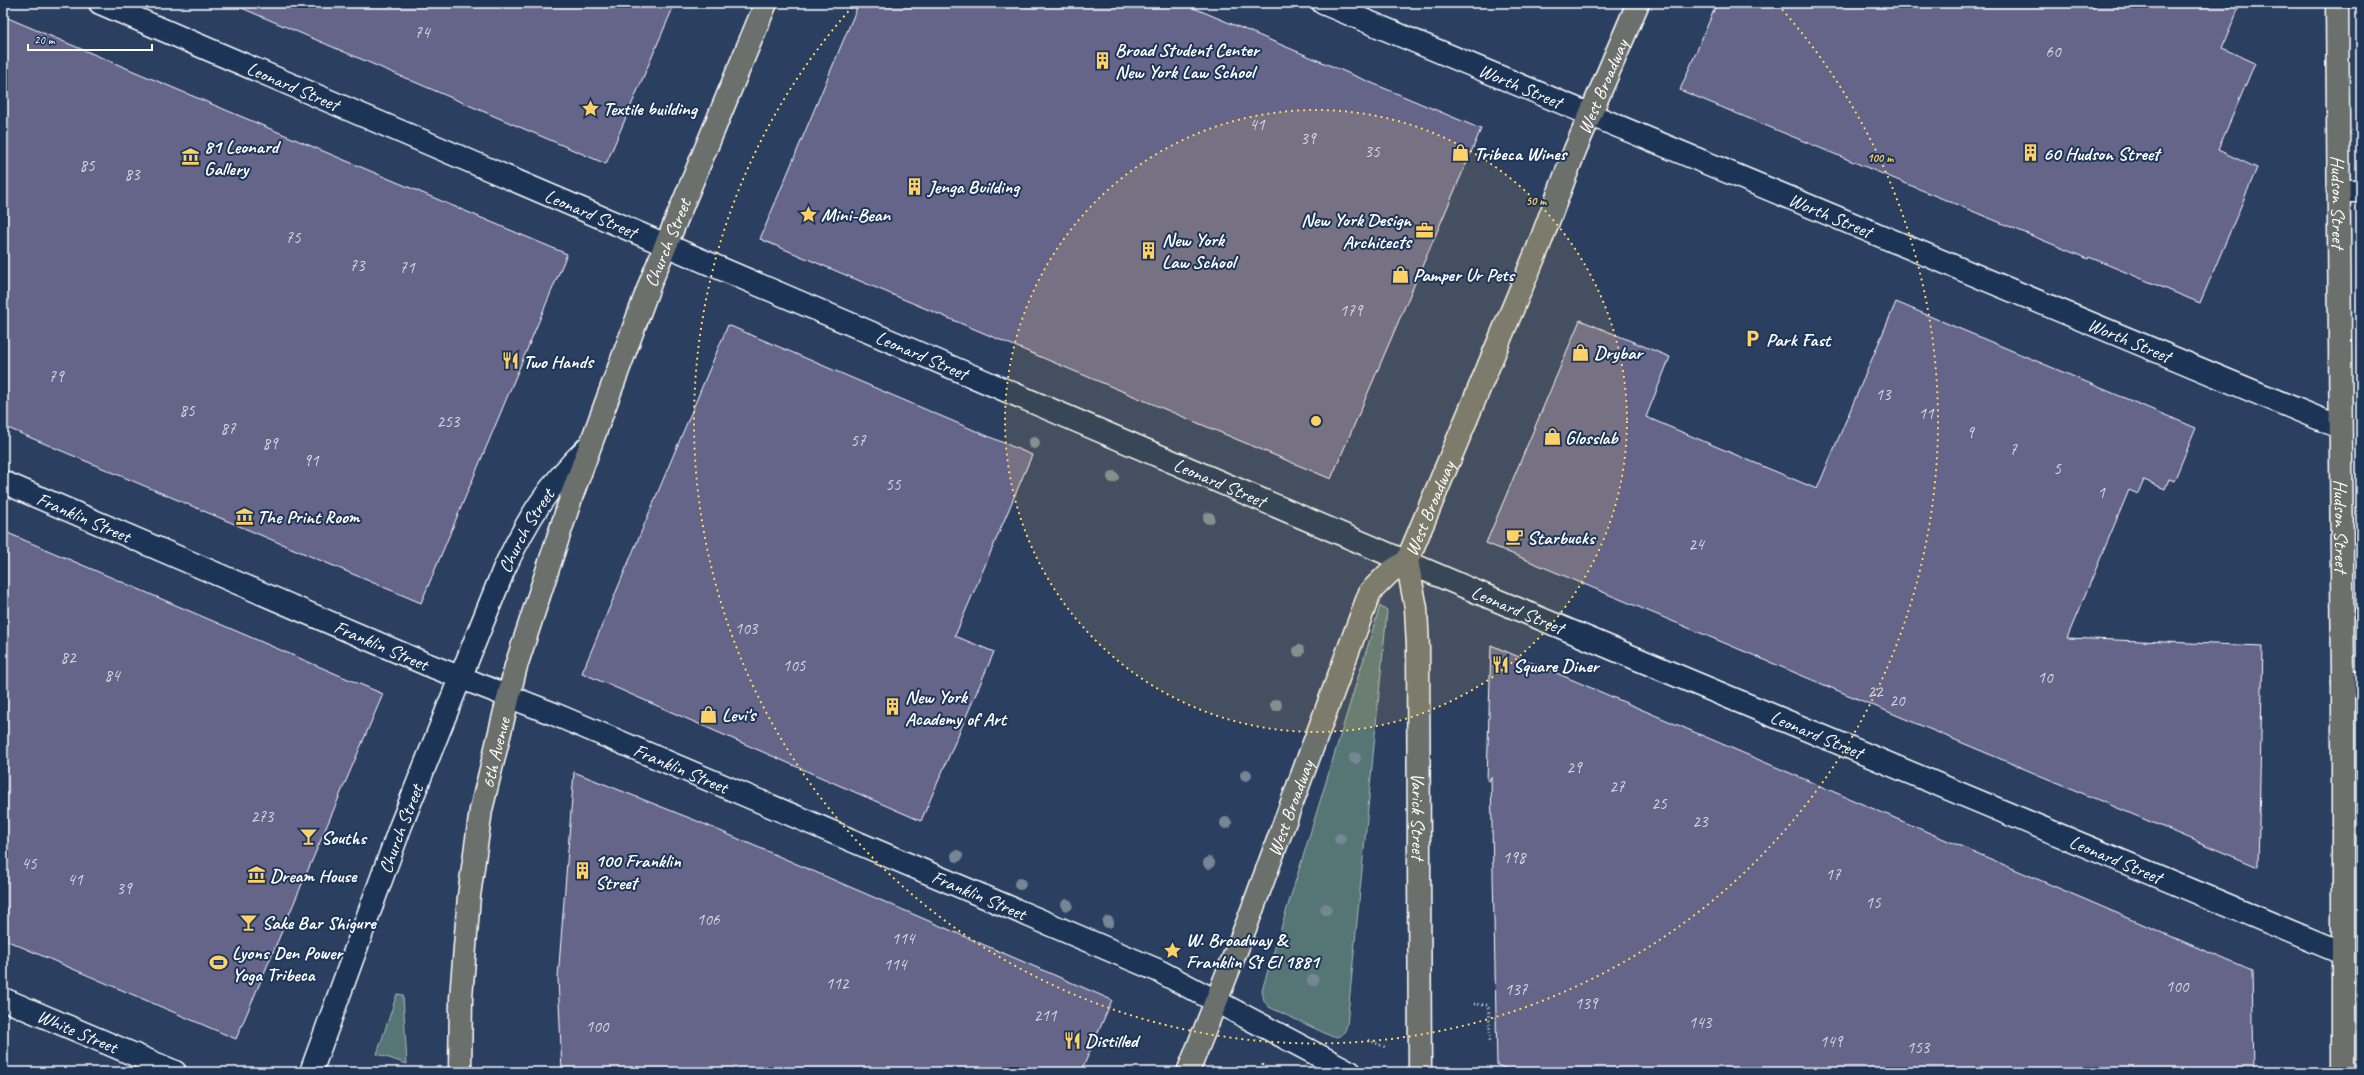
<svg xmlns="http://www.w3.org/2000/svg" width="2364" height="1075" font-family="Caveat,sans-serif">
  <rect width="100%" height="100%" fill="#2b3f61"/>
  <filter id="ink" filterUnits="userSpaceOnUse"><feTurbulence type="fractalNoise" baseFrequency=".025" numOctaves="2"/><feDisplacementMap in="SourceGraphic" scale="8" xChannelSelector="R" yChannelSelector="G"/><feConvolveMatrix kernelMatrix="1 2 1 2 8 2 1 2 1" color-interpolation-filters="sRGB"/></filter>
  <g filter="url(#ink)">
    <!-- green -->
    <path fill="#577574" stroke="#abbaba" d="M1380 606 1387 611 1347 1025C1344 1034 1342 1037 1333 1037L1269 1007 1264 1001 1262 990Z
      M397 994 403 995 407 1064 377 1054Z"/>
    <!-- building -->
    <path fill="#656589" stroke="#fff" d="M230 3H675L606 164Z
      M859 3H1182L1481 129 1331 479 760 239Z
      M1717 3H2241L2222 48 2255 63 2218 150 2257 168 2200 303 2089 257 2088 259 1680 90Z
      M3 16 567 254 421 603 3 426Z
      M1896 302 2196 428 2174 481 2169 479 2165 489 2144 480 2138 494 2129 490 2067 638 2263 646 2258 867 1486 543 1580 320 1670 357 1646 417 1817 489Z
      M728 325 1032 455 955 636 994 652 921 821 582 673Z
      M3 531 383 694 236 1039 3 939Z
      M1491 645 2252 971 2254 1072H1514L1497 1065 1491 777 1489 781 1487 780Z
      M574 772 697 821 1112 1000 1081 1072H562L558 978Z"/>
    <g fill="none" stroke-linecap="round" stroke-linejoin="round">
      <defs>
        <g id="minor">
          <path id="s1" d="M100 3 1484 595 2342 953"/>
          <path id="s2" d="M1323 3 2339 427"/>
          <path d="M2338 191H2361"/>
          <path id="s3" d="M3 482 426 664 554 714 1157 970 1350 1072"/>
          <path d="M2343 683H2361"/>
          <path id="s4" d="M3 999 175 1072"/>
          <path id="s5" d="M311 1072 401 825 504 569C527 520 549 484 589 446"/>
        </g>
        <g id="major">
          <path id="s6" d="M2337 3 2343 683V1072"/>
          <path id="s7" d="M1407 561 1416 608 1418 647 1420 1072"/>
          <path id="s8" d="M460 1072 461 998 469 896 481 810 516 666 572 495 651 281 766 3"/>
          <path id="s9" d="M1188 1072 1248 921 1370 592 1390 572 1407 561 1538 248 1575 150 1638 3"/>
        </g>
      </defs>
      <!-- minor casing -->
      <use href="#minor" stroke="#fff" stroke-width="25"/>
      <!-- major casing -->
      <use href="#major" stroke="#fff" stroke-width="25"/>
      <!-- path -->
      <path stroke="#fff" stroke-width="2.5" stroke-dasharray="1 3" stroke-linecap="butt" d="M1474 1004 1487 1005 1489 1009 1490 1043
        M1369 1040 1387 1048
        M1263 1064V1070"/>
      <!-- minor -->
      <use href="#minor" stroke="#1d3557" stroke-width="22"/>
      <!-- major -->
      <use href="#major" stroke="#6c706d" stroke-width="22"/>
    </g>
    <!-- trees -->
    <g fill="#768695">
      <circle cx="1034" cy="443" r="6"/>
      <circle cx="1113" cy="477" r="6"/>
      <circle cx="1209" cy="518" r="6"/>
      <circle cx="1299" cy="651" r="6"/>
      <circle cx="1276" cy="705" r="6"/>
      <circle cx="1355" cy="758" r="6"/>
      <circle cx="1246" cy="775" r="6"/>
      <circle cx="1226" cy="823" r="6"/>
      <circle cx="1340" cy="839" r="6"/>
      <circle cx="957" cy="856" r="6"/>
      <circle cx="1209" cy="863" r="6"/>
      <circle cx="1020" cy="884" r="6"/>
      <circle cx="1067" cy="905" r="6"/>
      <circle cx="1326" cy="909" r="6"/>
      <circle cx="1108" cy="922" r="6"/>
      <circle cx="1313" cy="980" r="6"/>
    </g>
  </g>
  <!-- distance rings -->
  <circle cx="1316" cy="421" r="311" fill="#ffd166" fill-opacity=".12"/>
  <g fill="none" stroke="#ffd166" stroke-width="2" stroke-dasharray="2 4">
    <circle cx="1316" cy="421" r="311"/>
    <path d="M1778 5A622 622 0 1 1 854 5"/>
  </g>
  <!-- icons -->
  <defs>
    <symbol id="building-bare" viewBox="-9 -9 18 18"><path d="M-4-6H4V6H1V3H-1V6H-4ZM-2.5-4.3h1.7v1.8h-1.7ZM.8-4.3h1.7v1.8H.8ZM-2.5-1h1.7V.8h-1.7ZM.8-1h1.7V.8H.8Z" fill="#ffd166" stroke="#1d3557" stroke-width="2.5" paint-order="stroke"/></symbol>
    <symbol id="sight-bare" viewBox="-9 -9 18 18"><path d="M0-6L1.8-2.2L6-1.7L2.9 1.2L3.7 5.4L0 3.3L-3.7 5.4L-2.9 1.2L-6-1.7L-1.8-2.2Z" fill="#ffd166" stroke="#1d3557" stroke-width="2.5" paint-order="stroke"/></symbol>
    <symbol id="shop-bare" viewBox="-9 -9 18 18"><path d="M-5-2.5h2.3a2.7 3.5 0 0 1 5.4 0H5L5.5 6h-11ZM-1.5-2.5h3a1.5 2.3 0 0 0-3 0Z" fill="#ffd166" stroke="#1d3557" stroke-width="2.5" paint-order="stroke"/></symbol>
    <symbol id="museum-bare" viewBox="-9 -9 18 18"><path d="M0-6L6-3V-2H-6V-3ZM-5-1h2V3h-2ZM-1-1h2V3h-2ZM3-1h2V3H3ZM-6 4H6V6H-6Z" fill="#ffd166" stroke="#1d3557" stroke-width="2.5" paint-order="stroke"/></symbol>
    <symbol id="office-bare" viewBox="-9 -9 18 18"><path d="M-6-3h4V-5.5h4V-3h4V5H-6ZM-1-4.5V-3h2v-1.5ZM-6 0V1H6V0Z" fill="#ffd166" stroke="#1d3557" stroke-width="2.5" paint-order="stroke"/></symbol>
    <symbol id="parking-bare" viewBox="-9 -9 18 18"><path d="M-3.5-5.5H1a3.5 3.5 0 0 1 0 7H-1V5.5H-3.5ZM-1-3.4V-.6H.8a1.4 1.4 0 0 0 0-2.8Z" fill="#ffd166" stroke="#1d3557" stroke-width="2.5" paint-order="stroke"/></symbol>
    <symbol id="restaurant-bare" viewBox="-9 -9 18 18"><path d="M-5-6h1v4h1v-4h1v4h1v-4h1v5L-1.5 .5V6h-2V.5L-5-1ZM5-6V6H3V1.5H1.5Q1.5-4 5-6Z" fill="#ffd166" stroke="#1d3557" stroke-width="2.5" paint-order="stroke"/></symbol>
    <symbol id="cafe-bare" viewBox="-9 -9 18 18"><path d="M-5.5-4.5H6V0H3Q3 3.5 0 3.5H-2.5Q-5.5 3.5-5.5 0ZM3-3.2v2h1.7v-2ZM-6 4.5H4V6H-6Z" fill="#ffd166" stroke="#1d3557" stroke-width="2.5" paint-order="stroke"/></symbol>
    <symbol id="bar-bare" viewBox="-9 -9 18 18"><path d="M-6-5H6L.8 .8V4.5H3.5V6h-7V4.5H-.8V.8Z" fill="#ffd166" stroke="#1d3557" stroke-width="2.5" paint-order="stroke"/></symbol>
    <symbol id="stadium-bare" viewBox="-9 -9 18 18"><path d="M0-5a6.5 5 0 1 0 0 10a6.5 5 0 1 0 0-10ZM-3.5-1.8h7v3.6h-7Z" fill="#ffd166" stroke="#1d3557" stroke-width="2.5" paint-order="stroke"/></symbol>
  </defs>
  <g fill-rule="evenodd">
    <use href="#building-bare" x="1090" y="48" width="25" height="25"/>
    <use href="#sight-bare" x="578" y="96" width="25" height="25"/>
    <use href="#shop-bare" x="1448" y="140" width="25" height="25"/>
    <use href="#building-bare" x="2018" y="140" width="25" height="25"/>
    <use href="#museum-bare" x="178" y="144" width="25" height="25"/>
    <use href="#building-bare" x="902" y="174" width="25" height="25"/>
    <use href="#sight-bare" x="796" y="202" width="25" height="25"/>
    <use href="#office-bare" x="1412" y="218" width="25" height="25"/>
    <use href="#building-bare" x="1136" y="238" width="25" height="25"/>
    <use href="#shop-bare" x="1388" y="262" width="25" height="25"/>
    <use href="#parking-bare" x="1740" y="326" width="25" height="25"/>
    <use href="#shop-bare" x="1568" y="340" width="25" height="25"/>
    <use href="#restaurant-bare" x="498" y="348" width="25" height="25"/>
    <use href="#shop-bare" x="1540" y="424" width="25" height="25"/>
    <use href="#museum-bare" x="232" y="504" width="25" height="25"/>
    <use href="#cafe-bare" x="1502" y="524" width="25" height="25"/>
    <use href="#restaurant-bare" x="1488" y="652" width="25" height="25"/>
    <use href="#building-bare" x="880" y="694" width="25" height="25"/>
    <use href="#shop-bare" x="696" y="702" width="25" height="25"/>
    <use href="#bar-bare" x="296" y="824" width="25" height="25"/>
    <use href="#building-bare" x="570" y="858" width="25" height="25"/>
    <use href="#museum-bare" x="244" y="862" width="25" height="25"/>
    <use href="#bar-bare" x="236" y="910" width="25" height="25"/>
    <use href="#sight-bare" x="1160" y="938" width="25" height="25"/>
    <use href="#stadium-bare" x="206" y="950" width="25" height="25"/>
    <use href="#restaurant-bare" x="1060" y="1028" width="25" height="25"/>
  </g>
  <g text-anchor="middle" stroke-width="4" stroke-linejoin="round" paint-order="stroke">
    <!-- number labels -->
    <g font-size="17" fill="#d8d8e2">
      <text x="422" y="38">74</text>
      <text x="2053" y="57">60</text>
      <text x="1257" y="130">41</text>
      <text x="1308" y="144">39</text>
      <text x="1372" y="157">35</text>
      <text x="87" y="171">85</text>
      <text x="132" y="180">83</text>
      <text x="293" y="243">75</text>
      <text x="357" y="271">73</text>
      <text x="407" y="273">71</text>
      <text x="1351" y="316">179</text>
      <text x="56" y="382">79</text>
      <text x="1883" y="400">13</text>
      <text x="187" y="416">85</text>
      <text x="1926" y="419">11</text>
      <text x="448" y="427">253</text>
      <text x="228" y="434">87</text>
      <text x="1970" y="438">9</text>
      <text x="858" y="446">57</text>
      <text x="270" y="449">89</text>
      <text x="2013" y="455">7</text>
      <text x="311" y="466">91</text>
      <text x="2057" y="474">5</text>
      <text x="893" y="490">55</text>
      <text x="2101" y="498">1</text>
      <text x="1696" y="550">24</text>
      <text x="746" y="634">103</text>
      <text x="68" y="663">82</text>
      <text x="794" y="671">105</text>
      <text x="112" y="681">84</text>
      <text x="2045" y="683">10</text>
      <text x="1875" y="697">22</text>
      <text x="1897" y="706">20</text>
      <text x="1574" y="773">29</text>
      <text x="1617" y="792">27</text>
      <text x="1659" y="809">25</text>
      <text x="262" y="822">273</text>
      <text x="1700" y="827">23</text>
      <text x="1514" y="863">198</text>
      <text x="29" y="869">45</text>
      <text x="1833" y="880">17</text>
      <text x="75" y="885">41</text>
      <text x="124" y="894">39</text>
      <text x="1873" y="908">15</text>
      <text x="708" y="925">106</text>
      <text x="903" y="944">114</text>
      <text x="895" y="970">114</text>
      <text x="837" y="989">112</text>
      <text x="2177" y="992">100</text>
      <text x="1516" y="995">137</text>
      <text x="1586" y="1009">139</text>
      <text x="1045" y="1021">211</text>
      <text x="1700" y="1028">143</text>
      <text x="597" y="1032">100</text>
      <text x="1831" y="1047">149</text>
      <text x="1918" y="1053">153</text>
    </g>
    <!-- poi labels -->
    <g font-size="19" font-weight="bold" fill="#fff" stroke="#1d3557" text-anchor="start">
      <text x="1115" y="56">Broad Student Center<tspan x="1115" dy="22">New York Law School</tspan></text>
      <text x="603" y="115">Textile building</text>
      <text x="204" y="153">81 Leonard<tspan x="204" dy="22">Gallery</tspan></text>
      <text x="1474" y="160">Tribeca Wines</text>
      <text x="2043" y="160">60 Hudson Street</text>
      <text x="928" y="193">Jenga Building</text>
      <text x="821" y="221">Mini-Bean</text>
      <text x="1411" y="226" text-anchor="end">New York Design<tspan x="1411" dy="22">Architects</tspan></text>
      <text x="1162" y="246">New York<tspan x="1162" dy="22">Law School</tspan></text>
      <text x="1413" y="281">Pamper Ur Pets</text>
      <text x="1766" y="346">Park Fast</text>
      <text x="1594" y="359">Drybar</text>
      <text x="523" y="368">Two Hands</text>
      <text x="1565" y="444">Glosslab</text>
      <text x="257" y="523">The Print Room</text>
      <text x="1527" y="544">Starbucks</text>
      <text x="1513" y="672">Square Diner</text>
      <text x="905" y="703">New York<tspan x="905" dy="22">Academy of Art</tspan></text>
      <text x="722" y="721">Levi's</text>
      <text x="321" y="844">Souths</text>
      <text x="595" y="867">100 Franklin<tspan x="595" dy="22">Street</tspan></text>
      <text x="270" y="882">Dream House</text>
      <text x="262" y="929">Sake Bar Shigure</text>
      <text x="1186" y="946">W. Broadway &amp;<tspan x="1186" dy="22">Franklin St El 1881</tspan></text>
      <text x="232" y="959">Lyons Den Power<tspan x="232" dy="22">Yoga Tribeca</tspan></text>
      <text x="1085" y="1047">Distilled</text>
    </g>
    <!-- street labels -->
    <g font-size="19" fill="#fff" stroke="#1d3557">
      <text dy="7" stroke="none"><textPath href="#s1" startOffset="210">Leonard Street</textPath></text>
      <text dy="7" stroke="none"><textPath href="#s2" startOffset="214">Worth Street</textPath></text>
      <text dy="7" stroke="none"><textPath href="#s9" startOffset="1075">West Broadway</textPath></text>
      <text dy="7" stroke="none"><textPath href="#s6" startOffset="199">Hudson Street</textPath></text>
      <text dy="7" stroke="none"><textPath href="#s1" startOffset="534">Leonard Street</textPath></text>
      <text dy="7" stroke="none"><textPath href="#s2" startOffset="550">Worth Street</textPath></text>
      <text dy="7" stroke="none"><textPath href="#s8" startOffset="861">Church Street</textPath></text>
      <text dy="7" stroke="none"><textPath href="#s2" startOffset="874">Worth Street</textPath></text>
      <text dy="7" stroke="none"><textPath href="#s1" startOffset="894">Leonard Street</textPath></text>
      <text dy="7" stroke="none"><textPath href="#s1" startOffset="1218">Leonard Street</textPath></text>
      <text dy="7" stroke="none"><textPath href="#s9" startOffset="619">West Broadway</textPath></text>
      <text dy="7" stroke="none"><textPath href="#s3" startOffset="88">Franklin Street</textPath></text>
      <text dy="7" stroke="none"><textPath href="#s6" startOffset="523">Hudson Street</textPath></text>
      <text dy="7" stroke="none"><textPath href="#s5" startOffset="583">Church Street</textPath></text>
      <text dy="7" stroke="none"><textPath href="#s1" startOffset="1542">Leonard Street</textPath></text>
      <text dy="7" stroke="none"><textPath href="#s3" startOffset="412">Franklin Street</textPath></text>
      <text dy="7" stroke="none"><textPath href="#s1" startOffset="1866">Leonard Street</textPath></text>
      <text dy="7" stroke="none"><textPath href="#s8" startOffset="322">6th Avenue</textPath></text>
      <text dy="7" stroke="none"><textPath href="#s3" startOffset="736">Franklin Street</textPath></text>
      <text dy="7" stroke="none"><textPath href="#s9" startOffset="283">West Broadway</textPath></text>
      <text dy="7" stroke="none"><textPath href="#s7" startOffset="256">Varick Street</textPath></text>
      <text dy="7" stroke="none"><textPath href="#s5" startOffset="259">Church Street</textPath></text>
      <text dy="7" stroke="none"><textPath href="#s1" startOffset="2190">Leonard Street</textPath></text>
      <text dy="7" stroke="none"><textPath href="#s3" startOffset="1060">Franklin Street</textPath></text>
      <text dy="7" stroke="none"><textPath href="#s4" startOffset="81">White Street</textPath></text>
    </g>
  </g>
  <circle cx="1316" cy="421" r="6" fill="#ffd166" stroke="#1d3557" stroke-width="2"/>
  <g font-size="12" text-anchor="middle" font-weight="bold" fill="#ffd166" stroke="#1d3557" stroke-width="4" stroke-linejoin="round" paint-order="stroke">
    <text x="1880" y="162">100 m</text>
    <text x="1536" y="205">50 m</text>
  </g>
  <!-- margin -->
  <rect width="2364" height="1075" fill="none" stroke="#1d3557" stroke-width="16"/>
  <rect x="8" y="8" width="2348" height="1059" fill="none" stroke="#fff" stroke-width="1.5" filter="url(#ink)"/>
  <!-- scale -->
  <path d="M28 44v6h124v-6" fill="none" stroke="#ffffff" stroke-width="2"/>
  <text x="34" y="44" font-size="12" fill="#ffffff" stroke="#1d3557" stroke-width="3" paint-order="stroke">20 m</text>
</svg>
